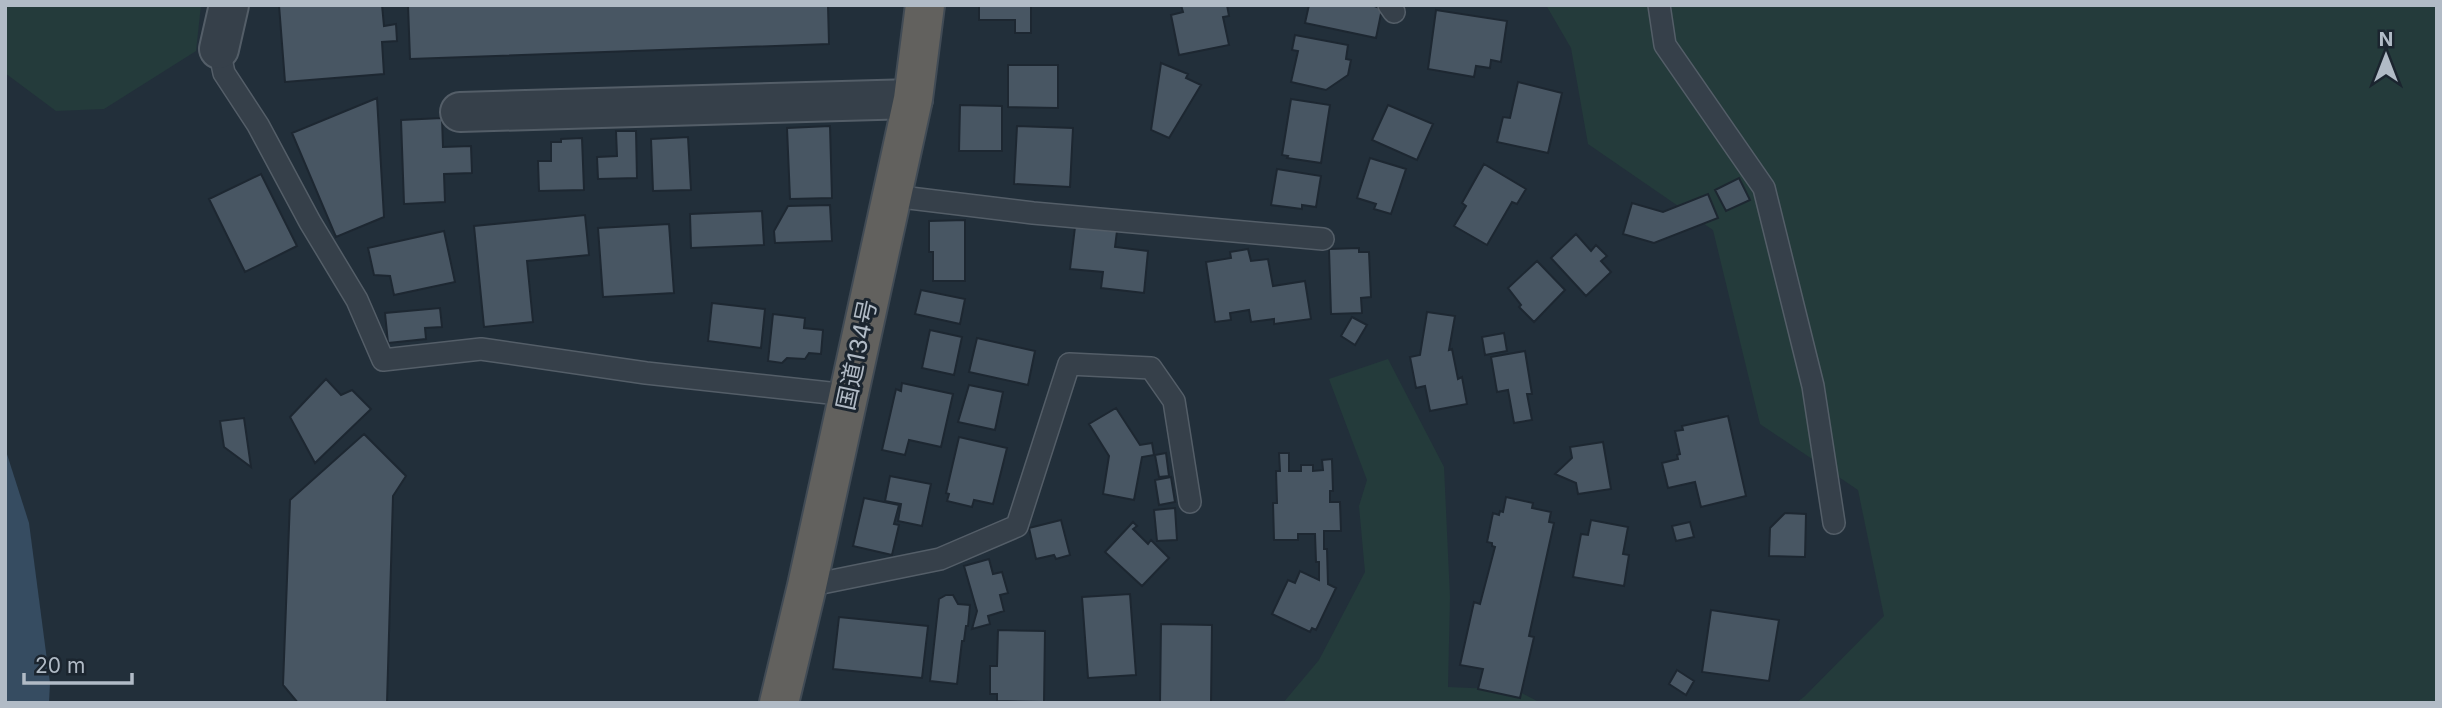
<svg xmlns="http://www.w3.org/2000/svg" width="2442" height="708" font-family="Inter,'Noto Sans JP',sans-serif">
  <rect width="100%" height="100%" fill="#222f3a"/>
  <!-- green -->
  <path fill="#243b3b" d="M5 5H201L196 51 104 109 56 111 5 73Z
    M1546 5H2437V703H1796L1805 696 1884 616 1858 490 1760 424 1713 230 1588 144 1571 48Z
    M1388 359 1444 467 1450 597 1448 687 1516 690 1541 703H1283L1319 660 1365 572 1359 506 1367 480 1329 379Z"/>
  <!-- water -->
  <path fill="#364c61" d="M5 448 29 523 50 683 49 703H5Z"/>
  <!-- building -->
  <path fill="#485663" stroke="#1d2731" stroke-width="2" d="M279 5H382L384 26 396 24 397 41 382 42 384 74 285 82Z
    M408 5H828L829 44 410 59Z
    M979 5H1031V33H1015V20H979Z
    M1181 5H1227L1229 16 1223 17 1229 45 1179 55 1171 15 1183 12Z
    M1309 5H1372L1382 9 1376 38 1305 23Z
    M1436 10 1507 21 1501 62 1491 60 1490 68 1476 66 1474 77 1428 69Z
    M1295 35 1348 45 1346 59 1351 60 1348 75 1326 90 1291 82 1298 51 1292 50Z
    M1161 63 1188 74 1186 78 1201 85 1169 138 1151 130Z
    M1008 65H1058V108L1008 107Z
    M1518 82 1562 93 1548 153 1497 142 1503 117 1510 118Z
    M377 98 384 217 336 237 292 133Z
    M1291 99 1330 105 1321 163 1287 158 1288 156 1282 155Z
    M960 105 1002 106V151H959Z
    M1388 105 1433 124 1417 160 1372 140Z
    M442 118 443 147 471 146 472 173 444 174 445 202 404 204 401 120Z
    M830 126 832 198 790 199 787 128Z
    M1017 126 1073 128 1070 187 1014 184Z
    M616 131H636L637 178 598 179 597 157 617 156Z
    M688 137 691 190 653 191 651 139Z
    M582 138 584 190 539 191 538 161H551V142H561V139Z
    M1370 158 1406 169 1391 214 1374 209 1376 204 1357 198Z
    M1484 164 1526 189 1517 204 1512 202 1487 245 1454 226 1466 206 1462 203Z
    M1277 169 1321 176 1316 207 1302 205V209L1271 205Z
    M261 174 297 246 245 272 209 199Z
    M1739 178 1750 200 1726 211 1715 190Z
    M1708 194 1718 218 1654 243 1623 234 1632 203 1663 212Z
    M830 205 832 241 775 243 774 231 788 206Z
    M762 211 764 245 691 248 690 214Z
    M585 215 589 255 527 261 533 322 484 327 474 226Z
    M965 220V281H933V252H929V221Z
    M669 224 674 293 603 297 598 228Z
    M1075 227 1117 231 1115 247 1148 251 1144 293 1101 288 1103 272 1070 269Z
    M444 231 455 282 394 295 390 276 374 275 368 248Z
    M1576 234 1591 251 1596 245 1607 256 1601 261 1611 272 1586 296 1551 258Z
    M1359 248V252H1369L1371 297 1361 298 1362 313 1331 314 1329 249Z
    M1248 249 1251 261 1268 259 1273 286 1305 281 1311 319 1274 324V319L1251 322 1249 310 1230 313 1231 320 1215 322 1206 262 1231 258 1230 252Z
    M1537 261 1565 290 1534 322 1519 307 1521 305 1508 288Z
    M921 290 965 299 960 324 915 314Z
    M712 303 765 309 761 348 708 341Z
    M440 308 442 327 425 328 426 339 388 343 385 313Z
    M1427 312 1455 316 1449 350 1452 349 1458 379 1462 377 1467 404 1430 411 1425 386 1416 388 1410 357 1420 355Z
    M773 314 805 318 804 328 823 330 821 354 809 353 805 359 787 358 782 363 768 361Z
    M1352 317 1367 325 1355 345 1341 336Z
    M930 330 962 337 954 375 922 368Z
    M1504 333 1507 351 1485 355 1482 337Z
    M977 338 1035 351 1028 385 969 372Z
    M1525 351 1532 394H1527L1532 420 1514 423 1508 390 1497 392 1491 357Z
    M326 379 341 395 352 390 371 409 315 463 290 417Z
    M902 383 953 394 941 447 909 440 905 455 882 450 896 389 901 391Z
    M969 385 1003 392 995 430 958 422Z
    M1116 408 1140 445 1152 443 1154 455 1142 457 1134 500 1103 494 1109 456 1089 424Z
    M1728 416 1746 496 1701 507 1695 482 1668 488 1662 463 1678 459 1677 455 1680 454 1675 431 1683 430 1682 426Z
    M244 418 251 467 224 447 220 421Z
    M364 434 406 476 393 496 387 703H298L283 685 290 500Z
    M959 437 1007 448 993 504 974 500 972 507 947 501 949 494 946 493Z
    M1603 442 1611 489 1578 494 1576 483 1555 474 1572 458 1570 447Z
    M1166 453 1169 476 1159 477 1155 455Z
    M1279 453H1289V471H1301V465H1313V471L1323 470 1322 460 1332 459 1333 491H1330V502H1340L1341 531H1324V549H1327L1328 584 1336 588 1316 630 1312 628 1310 632 1272 614 1288 580 1295 583 1300 571 1319 580V562H1316L1315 534H1298V540H1274L1273 503H1277L1276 471H1280Z
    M890 476 931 484 922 526 898 521 901 504 885 501Z
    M1171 477 1175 502 1159 505 1155 480Z
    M1506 497 1533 503 1532 508 1551 512 1549 522 1554 523 1529 636 1534 637 1520 698 1478 689 1483 669 1460 665 1474 602 1480 604 1495 547 1492 546V543L1487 542 1493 513 1499 515 1500 511 1503 512Z
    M864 498 899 505 894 524 899 525 892 555 853 546Z
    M1175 508 1177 540 1157 541 1154 510Z
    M1785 513 1806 514 1805 557 1769 556 1770 528Z
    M1061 520 1070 555 1056 559 1054 555 1036 559 1029 528Z
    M1591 520 1628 527 1623 554 1629 555 1624 586 1573 577 1581 534 1588 535Z
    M1133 522 1137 526 1133 529 1148 544 1151 540 1169 558 1142 586 1105 552Z
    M1690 522 1694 537 1676 541 1672 526Z
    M989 559 993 574 1002 572 1008 593 1000 595 1004 611 988 616 990 624 972 629 977 611 964 566Z
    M1130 594 1136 675 1088 678 1082 597Z
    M946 595H953L958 604 970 605 968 626H966L964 641H962L957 684 930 681 939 599Z
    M1711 610 1779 620 1769 681 1702 672Z
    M839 617 928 626 922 678 833 669Z
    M1161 624 1212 625 1211 703H1160Z
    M998 630 1045 631 1044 702 997 701V694H990V666H997Z
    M1677 670 1694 681 1686 695 1669 684Z"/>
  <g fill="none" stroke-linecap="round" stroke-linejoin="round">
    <defs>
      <path id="service" d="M1389 5 1394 12
        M1659 5 1665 45 1764 188 1813 386 1834 523
        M219 49 224 73 258 125 310 222 357 300 383 360 481 349 646 373 848 395
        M893 196 1033 213 1323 239
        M807 586 940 559 1017 526 1069 364 1151 368 1174 401 1190 502"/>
      <path id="minor" d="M219 49 229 5
        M460 112 913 99"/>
      <path id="trunk" d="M779 703 807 586 913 99 925 5"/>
    </defs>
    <!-- service casing -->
    <use href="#service" stroke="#545e68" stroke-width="24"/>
    <!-- minor casing -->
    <use href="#minor" stroke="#545e68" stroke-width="42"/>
    <!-- trunk casing -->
    <use href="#trunk" stroke="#414b55" stroke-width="42"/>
    <!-- service -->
    <use href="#service" stroke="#36404a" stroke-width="21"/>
    <!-- minor -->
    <use href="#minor" stroke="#36404a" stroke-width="38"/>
    <!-- trunk -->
    <use href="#trunk" stroke="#62615e" stroke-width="38"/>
  </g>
  <g text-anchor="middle" stroke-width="6" stroke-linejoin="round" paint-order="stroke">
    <!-- street labels -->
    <g font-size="24" fill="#b1bbc6" stroke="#1b252f">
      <text transform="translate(857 355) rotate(-78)" y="8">国道134号</text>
    </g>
  </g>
  <!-- border -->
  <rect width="2442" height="708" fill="none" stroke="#b1bbc6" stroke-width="14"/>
  <!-- north arrow -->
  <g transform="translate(2386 56)" stroke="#1b252f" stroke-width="5" paint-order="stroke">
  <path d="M0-5L12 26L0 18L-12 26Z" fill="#b1bbc6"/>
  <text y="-10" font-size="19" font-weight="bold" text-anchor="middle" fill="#b1bbc6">N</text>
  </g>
  <!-- scale -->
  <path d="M24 673v10h108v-10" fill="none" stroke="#b1bbc6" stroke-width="3.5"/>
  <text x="35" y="673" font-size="21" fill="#b1bbc6" stroke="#1b252f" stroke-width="5" paint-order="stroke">20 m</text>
</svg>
